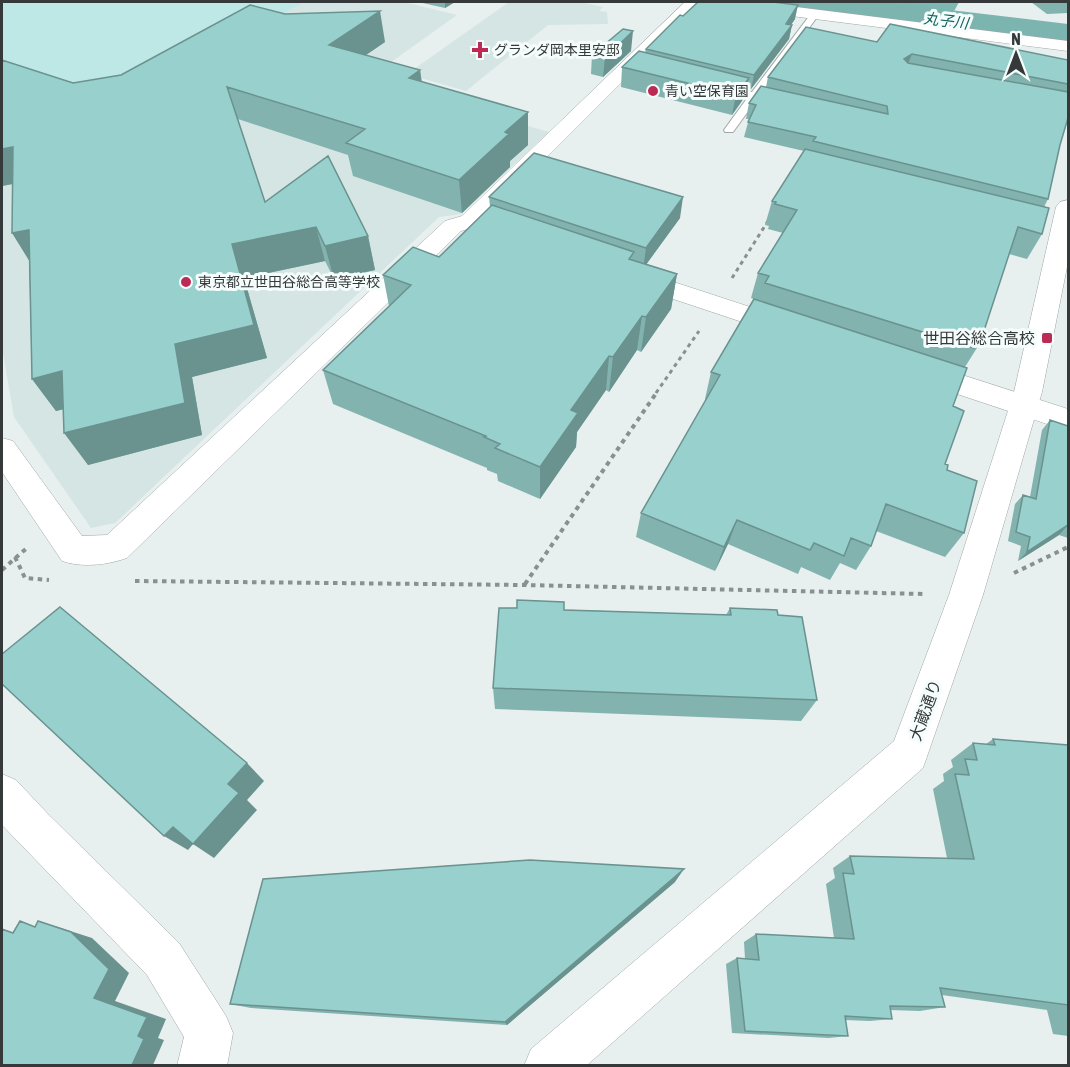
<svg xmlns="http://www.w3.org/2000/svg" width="1070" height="1067" font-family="'Asap Condensed','Noto Sans JP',sans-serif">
  <rect width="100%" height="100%" fill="#e7efef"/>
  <!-- built -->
  <path fill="#d4e5e4" d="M2 2H404L457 15 366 80 549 132 461 214 439 217 115 523 91 528 14 417 2 347Z
    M509 2H580L603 7 599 11 607 12 608 24 548 25 466 91 407 74Z"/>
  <!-- green -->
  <path fill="#bee8e5" d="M2 2H296L302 3 152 90 106 98 2 63Z"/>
  <!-- forest -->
  <path fill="#7db6b2" d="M796 2H959L952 15 933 21Z"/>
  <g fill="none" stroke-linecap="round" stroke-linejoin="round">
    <!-- river -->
    <path fill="#7cb4b0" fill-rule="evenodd" d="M769 2H882L1068 24V48L788 14 774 10Z"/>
    <defs>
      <path id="service" d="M813 11 820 13 761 94 778 99V103L757 99 733 132H725L724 130 748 97 721 90V86L752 92Z"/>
      <path id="minor" d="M685 2H702L478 226 461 231 127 558C107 565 82 568 62 561L2 472V438L13 441 82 536 107 535 445 221 462 216Z
        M712 2H756L1068 41V51L720 7Z
        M631 268 796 322 800 328 796 334 787 337 622 282 618 276 622 270Z
        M919 361 1068 409V431L909 378 905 371 909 364Z
        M2 774 16 780 48 814 179 943 226 1016 233 1033 227 1066H177L184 1037 147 975 2 825Z"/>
      <path id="tertiary" d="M1068 200V262L1042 392 983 595 923 768 586 1066H524L531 1049 894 741 949 595 1014 392 1056 207 1060 202Z"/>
    </defs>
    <!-- service casing -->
    <use href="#service" stroke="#a0a8a7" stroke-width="2"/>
    <!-- minor casing -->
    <use href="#minor" stroke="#a0a8a7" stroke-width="1"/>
    <!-- tertiary casing -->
    <use href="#tertiary" stroke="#a0a8a7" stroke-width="1"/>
    <!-- path-far1 -->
    <path stroke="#8a9090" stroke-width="3" stroke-dasharray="4 4" stroke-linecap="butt" d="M732 278 768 221
      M656 393 699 331"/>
    <!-- path -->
    <path stroke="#8a9090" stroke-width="4" stroke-dasharray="4.5 4.5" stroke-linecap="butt" d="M15 557 25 578 49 580
      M2 570 28 547
      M1014 573 1068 547
      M135 581 525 585 925 594
      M525 584 657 392"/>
    <!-- service -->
    <use href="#service" fill="#fff" fill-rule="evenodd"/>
    <!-- minor -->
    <use href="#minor" fill="#fff" fill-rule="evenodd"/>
    <!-- tertiary -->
    <use href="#tertiary" fill="#fff" fill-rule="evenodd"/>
  </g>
  <!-- wall -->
  <path fill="#82b3af" d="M418 2H455L445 8Z
    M1031 2H1068V13L1047 14Z
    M683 16 795 19 791 25H792L789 39 751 89 746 88 744 98 732 115 621 87 622 67 645 52 646 49Z
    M385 42 366 55 420 70 422 82 528 145 510 161V167L462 213 353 176 348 155 238 119 265 202 368 236 375 270 334 279 325 261 244 278 267 358 192 377 202 435 88 465 63 409 56 411 32 379 29 260 13 184 2 186 73 83Z
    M877 42 1068 60V118L1060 145 1048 199 1044 207 1042 234 1027 259 1009 254 980 343 965 367 953 406 945 464 964 533 945 557 876 531 871 546 856 570 840 563 830 580 801 567 798 574 728 544 715 571 636 537 641 513 706 400 705 399 711 372 760 301 751 298 758 273 783 233 768 229 769 226 765 225 772 201 804 151 744 137 749 119H746L749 103 766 87 768 77Z
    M631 51 603 77 591 74 592 55Z
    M489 197 680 218 646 264 677 274 671 309 641 352 637 350 609 392 606 390 577 432 576 447 540 499 498 481 497 474 487 470V468L333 404 323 370 389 306 383 275 439 257 490 207Z
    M1050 420 1068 426V538L1059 535 1018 561 1021 546 1008 541 1015 504 1023 495 1030 497 1042 430Z
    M517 608 726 615 730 608 778 615 817 700 801 721 495 709 493 688Z
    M993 739 1068 746V1036L1053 1034 1047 1010 942 995 945 1007 920 1011 890 1010 892 1019 870 1021 845 1020 848 1036 829 1038 732 1033 726 964 737 958 745 959 744 942 756 934 834 938 826 884 835 878 833 868 850 856 947 858 933 789 944 781 943 774 953 767 951 760 973 743 986 744Z
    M675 882 507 1025 251 1008 230 1004Z"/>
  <!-- shaded-wall -->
  <path fill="#6a928f" d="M445 2H455L445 8Z
    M798 5 795 19 782 38 786 24Z
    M380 11 385 42 335 76 329 45Z
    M792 25 789 39 751 89 754 75Z
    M633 31 631 51 603 77 605 58Z
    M912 54 906 69 904 59Z
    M420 70 424 102 409 78Z
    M749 78 744 98 732 115 736 95Z
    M528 112V145L510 161V167L462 213 459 180 505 132Z
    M13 147 32 180 2 186V149Z
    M683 197 680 218 643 269 646 248Z
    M316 227 325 261 244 278 267 358 192 377 202 435 88 465 64 433 175 344 232 244Z
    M29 230 33 267 12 233Z
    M368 236 375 270 334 279 325 246Z
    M677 274 671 309 641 352 646 317Z
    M642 316 637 350 609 392 613 357Z
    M609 356 606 390 577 432 576 447 540 499V467L571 410Z
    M62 371 85 404 56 411 32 379Z
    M737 520 728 544 715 571 724 547Z
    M1068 525 1059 535 1018 561 1027 552Z
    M247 763 264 781 247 800 257 810 214 858 193 844 188 850 164 836 173 827 228 784Z
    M684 869 675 882 507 1025 505 1022Z
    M38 921 61 928 92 938 129 973 115 1001 166 1019 158 1038 164 1040 153 1065H132L138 1036 94 998Z"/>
  <!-- building -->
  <path fill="#97d0cc" stroke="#6a928f" stroke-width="1.5" d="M698 2H773L798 5 786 24 792 25 754 75 646 49 680 15 683 16Z
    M250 5 285 14 380 11 329 45 420 70 409 78 528 112 505 132 509 134 459 180 346 143 365 129 227 87 265 202 328 156 368 236 325 246 316 227 232 244 254 325 175 344 185 403 64 433 62 371 32 379 29 230 12 233 13 147 2 149V60L73 83 121 75Z
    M890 24 1068 60V84L912 54 904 59 908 63 1068 92V118L1060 145 1048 199 813 141 816 137 748 122 756 105 749 103 761 86 888 114 887 106 768 77 806 27 877 42Z
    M623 29 633 31 605 58 592 55Z
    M639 51 749 78 736 95 622 67Z
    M805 149 1049 208 1042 234 1018 227 980 343 976 341 974 348 765 283 769 276 758 273 797 210 775 204 776 202 772 201Z
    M534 153 683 197 646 248 489 197Z
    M492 205 634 252 629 259 677 274 646 317 642 316 613 357 609 356 571 410 578 413 540 467 495 448 500 444 484 437 486 436 323 370 411 285 383 275 413 247 439 257Z
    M754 299 967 368 953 406 964 411 945 464 948 465 947 470 977 481 964 533 886 504 871 546 851 538 844 556 814 543 810 550 737 520 724 547 641 513 720 375 711 372Z
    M1050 420 1068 426V525L1027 552 1030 537 1016 532 1023 495 1036 499Z
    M517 600 564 602V610L731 615 730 608 777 610 778 615 802 617 817 700 493 688 499 608H517Z
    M60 607 247 763 228 784 239 793 193 844 173 827 164 836 2 684V654Z
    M993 739 1068 745V1005L940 988 945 1007 890 1006 892 1019 845 1016 848 1036 745 1031 737 958 759 960 756 934 854 939 843 873 854 874 850 856 974 859 955 774 969 775 965 759 977 760 973 743 995 745Z
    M530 860 684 869 505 1022 230 1004 263 879Z
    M20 921 35 927 38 921 71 932 109 969 94 998 147 1017 138 1036 144 1039 132 1065H2V929L13 933Z"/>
  <!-- markers -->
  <g fill="#bb2b53" stroke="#f4fdfc" stroke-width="2">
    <path d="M477 41h6v6h6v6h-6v6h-6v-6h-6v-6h6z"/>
    <circle cx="653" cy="91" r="6"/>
    <circle cx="186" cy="282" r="6"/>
    <rect x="1041" y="332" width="12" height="12" rx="3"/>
  </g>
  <g text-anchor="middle" stroke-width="6" stroke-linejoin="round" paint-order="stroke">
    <!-- far-poi labels -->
    <g font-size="14" fill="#363939" stroke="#f4fdfc" text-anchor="start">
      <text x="494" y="55">グランダ岡本里安邸</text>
      <text x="665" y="96">青い空保育園</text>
      <text x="198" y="287">東京都立世田谷総合高等学校</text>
    </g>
    <!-- far-water labels -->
    <g font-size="15" font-style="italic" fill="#14625e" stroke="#f4fdfc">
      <text transform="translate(946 21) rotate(7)" y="5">丸子川</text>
    </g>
    <!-- poi labels -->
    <g font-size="16" fill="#363939" stroke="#f4fdfc" text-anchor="end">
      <text x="1035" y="344">世田谷総合高校</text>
    </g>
    <!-- street labels -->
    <g font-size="16" fill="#363939" stroke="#f4fdfc">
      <text transform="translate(925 710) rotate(-70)" y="6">大蔵通り</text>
    </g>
  </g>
  <!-- border -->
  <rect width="1070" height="1067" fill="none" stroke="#363939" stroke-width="6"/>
  <!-- north arrow -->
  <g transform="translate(1016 54)" stroke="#f4fdfc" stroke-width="4.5" paint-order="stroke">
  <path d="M0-4.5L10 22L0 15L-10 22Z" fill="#363939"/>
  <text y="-9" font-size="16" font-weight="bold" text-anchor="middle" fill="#363939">N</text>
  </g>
</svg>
